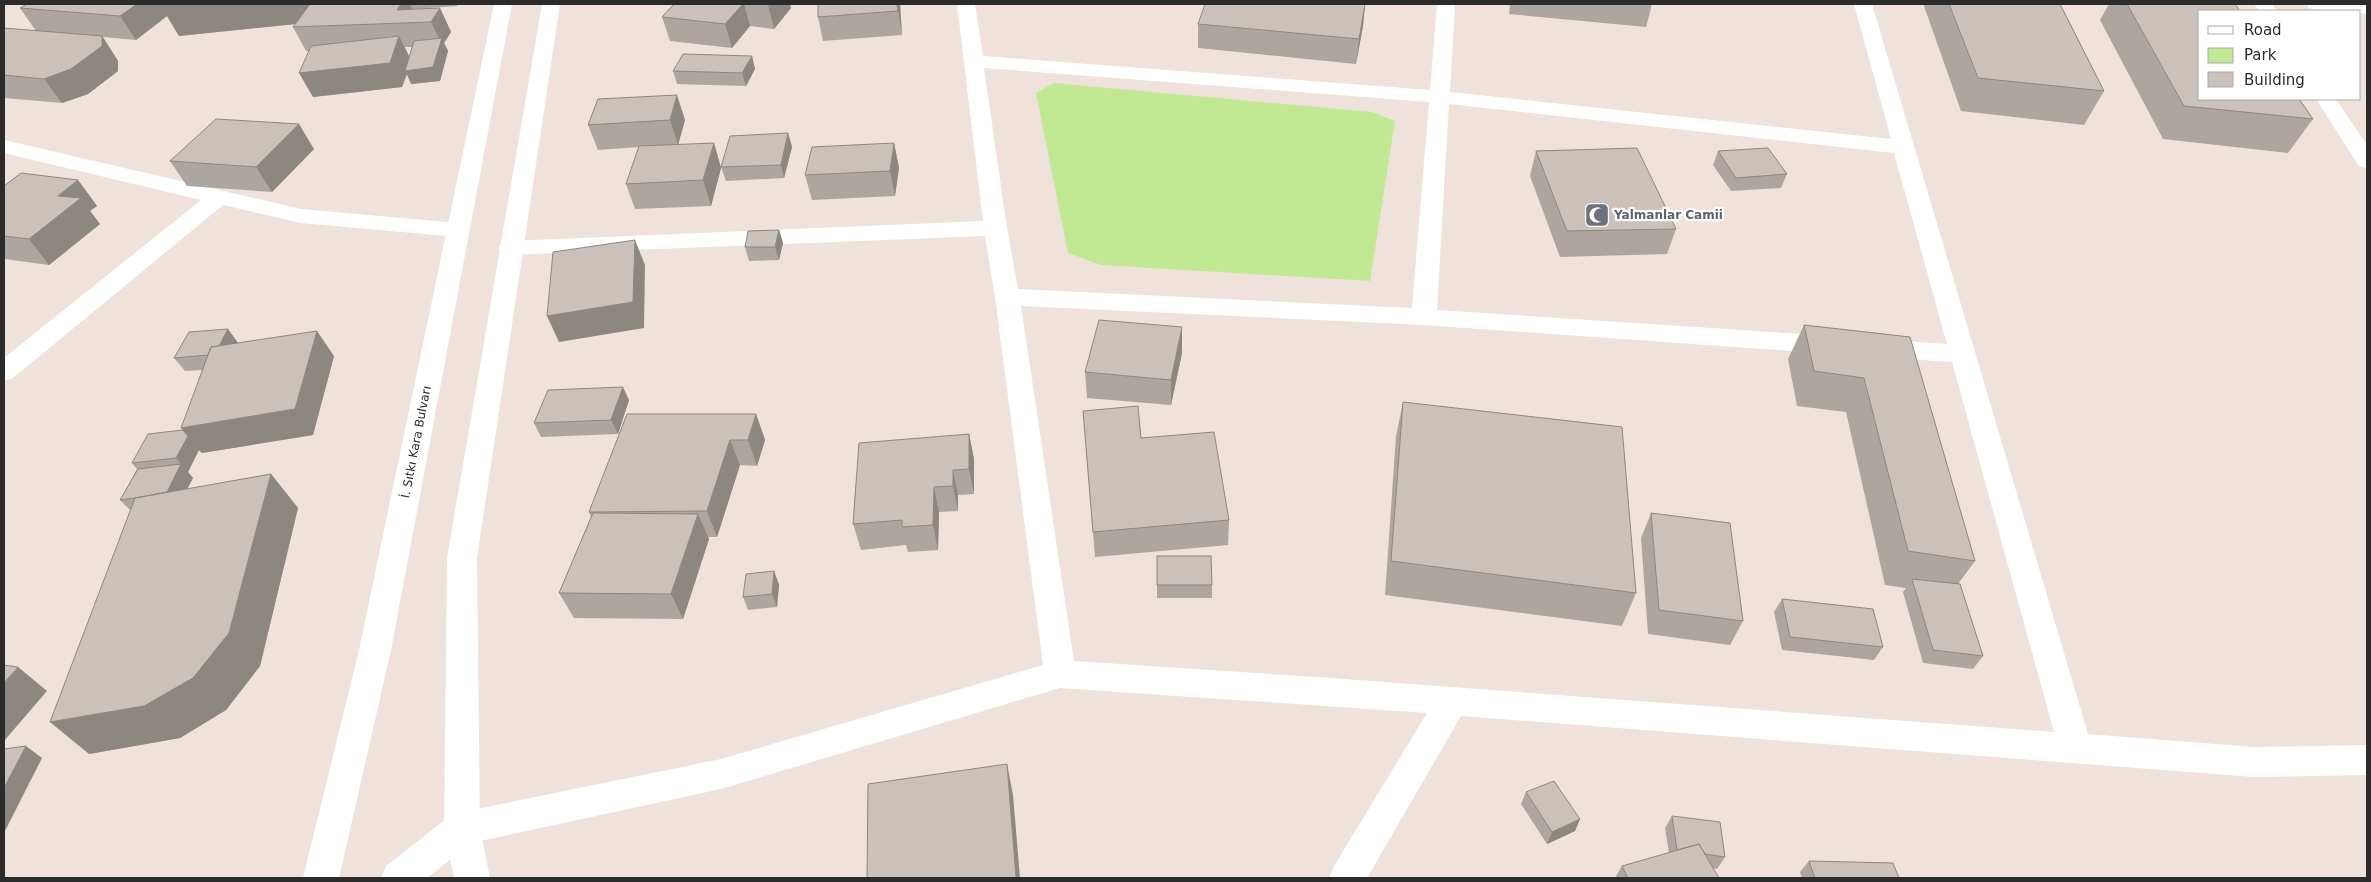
<svg xmlns="http://www.w3.org/2000/svg" width="2371" height="882" font-family="'DejaVu Sans',sans-serif">
  <rect width="100%" height="100%" fill="#eee2db"/>
  <!-- green -->
  <path fill="#c1e993" d="M1054 83 1372 112 1395 121 1370 281 1101 265 1068 253 1036 93Z"/>
  <g fill="none" stroke-linecap="round" stroke-linejoin="round">
    <!-- street -->
    <path fill="#fff" fill-rule="evenodd" d="M957 4H975L983 56 1430 90 1437 4H1455L1450 92 1891 139 1854 4H1872L2088 734 2254 747 2367 745V775L2254 777 1461 716 1367 878H1329L1334 866 1427 713 1060 688 721 789 471 843 427 878H381L386 866 450 816 462 812 721 759 1043 665 995 297 985 236 510 255 502 253 498 248 502 243 510 241 983 221ZM984 68 1429 102 1412 308 1018 289 1007 228ZM1449 104 1894 153 1947 344 1876 339 1867 342 1863 348 1867 354 1876 357 1952 362 2054 732 1317 677 1074 661 1021 306 1424 325 1833 354 1842 351 1846 345 1842 339 1833 336 1437 310Z
      M2254 4H2272L2277 11H2259Z
      M2307 4H2367V14L2360 13V11L2316 10 2309 8Z
      M2316 99H2336L2367 145V168L2359 166Z
      M4 140 301 209 458 223 466 225 470 230 466 235 458 237 301 223 223 205 13 378 4 381V358L201 200 4 153Z"/>
    <!-- secondary -->
    <path fill="#fff" fill-rule="evenodd" d="M494 4H512L391 650 339 878H303L359 650Z
      M542 4H560L477 558 480 828 490 878H454L444 828 447 558Z"/>
  </g>
  <!-- wall -->
  <path fill="#ada6a0" fill-rule="evenodd" d="M27 4H458L457 6 413 9 440 8 451 32 444 43 448 51 440 81 411 84 407 74 402 87 313 97 309 51H306L293 27 296 24 179 36 167 16 136 40 103 37 118 61V71L88 94 62 103 4 98V28L36 31 20 8ZM405 47H412L409 57Z
    M674 4H790L791 8 774 29 750 26 732 48 670 41 662 17Z
    M818 4H900L902 35 823 41 818 17Z
    M1365 4 1363 26 1356 64 1198 48V24Z
    M1510 4H1652L1646 27 1509 14Z
    M1924 4H2060L2104 91 2084 125 1961 111 1924 6Z
    M2109 4H2235L2313 119 2288 153 2163 139 2100 20Z
    M752 56 755 69 746 86 677 84 673 71Z
    M598 99 685 120 678 145 714 143 721 168 711 206 635 209 626 184 639 147 598 150 588 125Z
    M788 133 792 147 784 178 726 181 721 167Z
    M894 143 899 168 895 196 812 200 805 175Z
    M314 149 272 192 187 186 170 161Z
    M1536 151 1676 229 1667 254 1560 257 1530 176Z
    M1718 151 1787 174 1781 188 1731 191 1713 165Z
    M78 180 97 206 90 211 100 224 49 265 4 259V186Z
    M779 230 783 243 779 260 749 261 745 247Z
    M1804 325 1910 337 1975 561 1958 584 1983 656 1973 669 1923 663 1903 592 1906 588 1885 585 1846 412 1797 406 1788 359Z
    M1182 327V353L1171 405 1087 398 1085 372Z
    M228 329 238 343 334 356 313 435 202 453 199 450 188 472 193 478 187 489 271 474 298 508 260 666 226 710 180 738 89 754 131 511 120 500 137 469 132 463 183 430 202 370 185 371 174 358Z
    M629 400 618 434 541 437 534 423Z
    M1403 402 1636 593 1622 626 1385 595 1396 436Z
    M1083 411 1141 438 1229 520 1228 545 1095 557Z
    M756 414 765 440 757 466 740 465 717 537H708L709 539 683 619 574 618 559 593 591 517 589 512Z
    M969 434 974 459V494L958 495V511L939 512 938 550 908 552 906 545 861 550 853 524Z
    M1651 513 1743 621 1730 645 1648 634 1641 538Z
    M774 571 779 585 777 607 748 610 743 597Z
    M1157 585H1212V598H1157Z
    M1782 599 1883 647 1874 660 1782 650 1774 612Z
    M1526 792 1580 819 1575 831 1547 844 1521 804Z
    M1672 816 1725 857 1717 869 1713 868 1719 878H1615L1622 866 1669 853 1665 828Z
    M1809 861 1899 878H1802L1800 872Z"/>
  <!-- shaded-wall -->
  <path fill="#8d8782" d="M137 4H348L352 18 179 36 167 16 136 40 120 16Z
    M401 4H410L417 20 397 10Z
    M743 4H744L750 26 732 48 725 24Z
    M768 4H790L791 8 774 29 768 5Z
    M897 4H900L902 35 898 11Z
    M1365 4 1363 26 1356 64 1359 39Z
    M440 8 451 32 444 43 448 51 440 81 411 84 407 74 402 87 313 97 299 73 399 36 411 60 441 42 431 22Z
    M102 36 118 61V71L88 94 62 103 44 79Z
    M752 56 755 69 746 86 742 73Z
    M677 95 685 120 678 145 670 120Z
    M299 124 314 149 272 192 256 167Z
    M788 133 792 147 784 178 781 165Z
    M714 143 721 168 711 206 703 180Z
    M894 143 899 168 895 196 890 171Z
    M78 180 97 206 90 211 100 224 49 265 29 239 58 196Z
    M779 230 783 243 779 260 775 247Z
    M635 240 645 265 644 328 559 342 547 316Z
    M1182 327V353L1171 405V380Z
    M228 329 238 343 225 368 215 354Z
    M317 331 334 356 313 435 202 453 199 450 188 472 176 458 188 436 181 428Z
    M623 387 629 400 618 434 611 420Z
    M756 414 765 440 757 466 748 440Z
    M969 434 974 459V494L969 469Z
    M730 440 740 465 717 537 707 511Z
    M181 464 193 478 177 509 165 495Z
    M953 470 958 495V511L953 486Z
    M271 474 298 508 260 666 226 710 180 738 89 754 50 722Z
    M934 487 939 512 938 550 933 525Z
    M698 514 709 539 683 619 671 594Z
    M774 571 779 585 777 607 772 594Z
    M18 667 47 691 4 741V683Z
    M26 746 42 758 4 833V788Z
    M1007 764 1013 795 1020 878H1016Z
    M1580 819 1575 831 1547 844 1552 832Z"/>
  <!-- building -->
  <path fill="#c9c1ba" stroke="#8d8782" d="M27 4H137L120 16 20 8Z
    M310 4H401L397 10 440 8 431 22 293 27Z
    M674 4H743L725 24 662 17Z
    M818 4H897L898 11 818 17Z
    M1205 4H1365L1359 39 1198 24Z
    M1949 4H2060L2104 91 1978 78Z
    M2127 4H2235L2240 11H2200V99H2299L2313 119 2184 106Z
    M4 28 102 36V46L71 69 44 79 4 75Z
    M399 36 390 63 299 73 311 46Z
    M442 38 433 67 405 71 414 41Z
    M683 54 752 56 742 73 673 71Z
    M677 95 670 120 588 125 598 99Z
    M216 119 299 124 256 167 170 161Z
    M788 133 781 165 721 167 730 136Z
    M714 143 703 180 626 184 639 146Z
    M894 143 890 171 805 175 812 147Z
    M1637 148 1676 229 1567 231 1536 151Z
    M1768 148 1787 174 1736 178 1718 151Z
    M21 173 78 180 58 196 81 198 29 239 4 236V186Z
    M779 230 775 247H745L748 231Z
    M635 240 633 302 547 316 553 252Z
    M1099 320 1182 327 1171 380 1085 372Z
    M1804 325 1910 337 1975 561 1908 551 1864 378 1814 371Z
    M228 329 219 346 211 347 208 355 174 358 189 332Z
    M317 331 295 409 181 428 211 347Z
    M623 387 611 420 534 423 548 390Z
    M1403 402 1622 427 1636 593 1391 561Z
    M1138 406 1141 438 1214 432 1229 520 1093 532 1083 411Z
    M627 414H756L748 440H730L707 511 589 512Z
    M183 430 188 436 176 458 132 463 148 434Z
    M969 434V469L953 470V486L934 487 933 525 902 527V520L853 524 859 443Z
    M181 464 167 492 135 498 120 500 138 469Z
    M271 474 229 633 193 678 144 706 50 722 135 498Z
    M593 513 698 514 671 594 559 593Z
    M1651 513 1730 523 1743 621 1659 610Z
    M1157 556H1211L1212 585H1157Z
    M774 571 772 594 743 597 746 574Z
    M1912 579 1960 584 1983 656 1933 650Z
    M1782 599 1873 609 1883 647 1790 637Z
    M4 665 18 667 4 683Z
    M26 746 4 788V749Z
    M1007 764 1016 878H867L868 784Z
    M1554 781 1580 819 1552 832 1526 792Z
    M1672 816 1720 822 1725 857 1705 854 1699 844 1677 850Z
    M1699 844 1719 878H1628L1622 866Z
    M1809 861 1893 863 1899 878H1815Z"/>
  <!-- icons -->
  <defs>
    <symbol id="mosque-square" viewBox="-11 -11 22 22"><rect x="-9" y="-9" width="18" height="18" rx="4" fill="#6b7280" stroke="#fff"/><path d="M3.5-4.9A6 6 0 1 0 3.5 4.9A5 5 0 1 1 3.5-4.9Z" fill="#fff"/></symbol>
  </defs>
  <g fill-rule="evenodd">
    <use href="#mosque-square" x="1583" y="201" width="28" height="28"/>
  </g>
  <g text-anchor="middle" stroke-width="4.5" stroke-linejoin="round" paint-order="stroke">
    <!-- worship labels -->
    <g font-size="12" font-weight="bold" fill="#5b616d" stroke="#fff" text-anchor="start">
      <text x="1614" y="219">Yalmanlar Camii</text>
    </g>
    <!-- street labels -->
    <g font-size="12" fill="#2b2b2b" stroke="#fff">
      <text transform="translate(416 442) rotate(-79)" y="4">İ. Sıtkı Kara Bulvarı</text>
    </g>
  </g>
  <!-- border -->
  <rect width="2371" height="882" fill="none" stroke="#2b2b2b" stroke-width="10"/>
  <!-- legend -->
  <rect x="2198" y="10" width="162" height="90" fill="#ffffff" stroke="#aaaaaa"/>
  <rect x="2208" y="26" width="25" height="8" fill="#ffffff" stroke="#aaaaaa"/>
  <text x="2244" y="35" font-size="15" fill="#2b2b2b">Road</text>
  <rect x="2208" y="48" width="25" height="15" fill="#c1e993" stroke="#aaaaaa"/>
  <text x="2244" y="60" font-size="15" fill="#2b2b2b">Park</text>
  <rect x="2208" y="72" width="25" height="15" fill="#c9c1ba" stroke="#aaaaaa"/>
  <text x="2244" y="85" font-size="15" fill="#2b2b2b">Building</text>
</svg>
